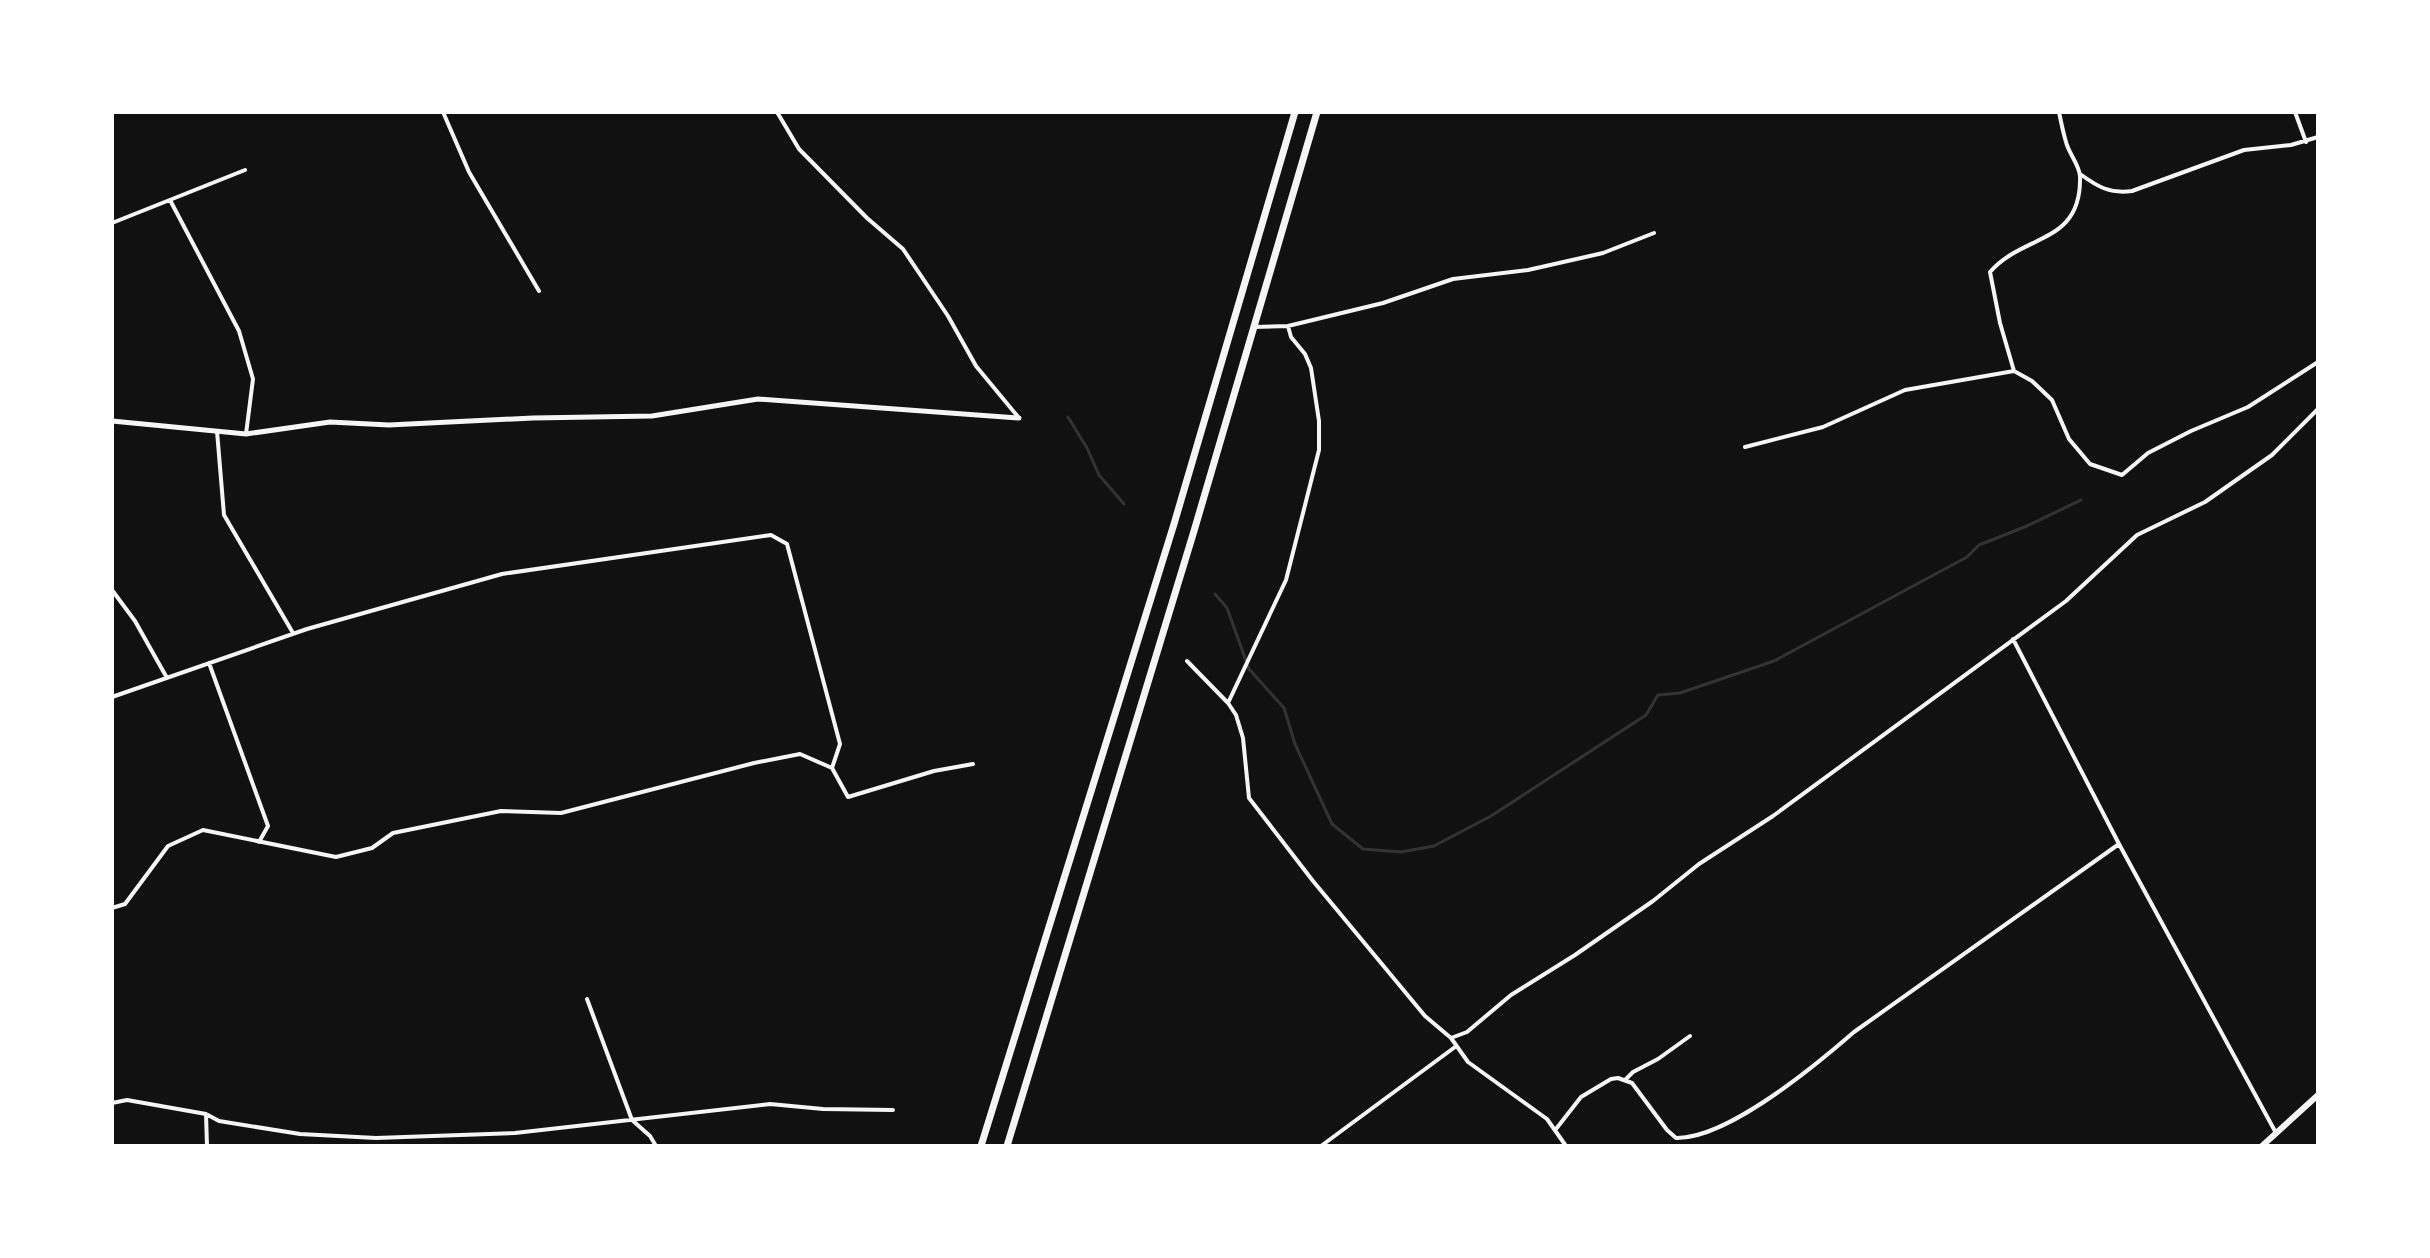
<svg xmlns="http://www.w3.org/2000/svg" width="2430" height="1258" font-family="Helvetica,sans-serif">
  <rect width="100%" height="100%" fill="#111"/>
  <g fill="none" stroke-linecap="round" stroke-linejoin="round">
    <!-- stream -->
    <path stroke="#333" stroke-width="3" d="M1068 417 1087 448 1099 475 1124 504
      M1215 594 1227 608 1249 669 1284 708 1295 744 1332 824 1363 849 1401 852 1434 846 1491 816 1646 715 1658 695 1680 693 1774 661 1967 557 1979 545 2027 526 2081 500"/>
    <!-- minor -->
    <path stroke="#f5f5f5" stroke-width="4" d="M443 112 469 172 539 291
      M777 112 799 149 867 218 903 249 948 316 976 366 1019 418
      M2295 112 2306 142
      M2080 174C2098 187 2110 194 2132 191L2244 150 2291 145 2318 137
      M170 200 239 331 253 379 246 434
      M112 223 245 170
      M1253 327 1288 326 1383 303 1453 279 1528 270 1603 253 1654 233
      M2014 371 2000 323 1990 272C2024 233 2082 245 2080 176 2079 164 2069 154 2066 142 2063 132 2061 122 2059 112
      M217 431 224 515 293 633
      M1745 447 1823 427 1905 390 2014 371 2032 381 2052 400 2069 439 2090 464 2122 475 2148 453 2191 431 2248 407 2318 362
      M112 590 135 621 167 678
      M2013 639 2119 844 2276 1133
      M1187 661 1228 703 1236 715 1243 738 1249 798 1313 881 1425 1016 1451 1038 1468 1062 1547 1119 1566 1146
      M209 663 268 826 259 842
      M112 697 307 629 502 574 771 535 787 544 840 744 832 768
      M1228 703 1286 580 1319 450V421L1311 368 1305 354 1291 337 1288 326
      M112 908 125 904 168 846 203 830 336 857 372 848 393 833 501 811 561 813 754 763 800 754 832 768 848 797 934 771 973 764
      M587 999 632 1120 650 1136 656 1146
      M1451 1038 1467 1032 1511 995 1575 955 1653 901 1699 864 1773 816 2066 601 2137 535 2205 502 2272 455 2318 409
      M1626 1079 1633 1072 1658 1059 1690 1036
      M112 1103 127 1100 206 1114 219 1121 300 1134 376 1138 515 1133 770 1104 823 1109 893 1110
      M206 1114 207 1146
      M1556 1129 1581 1097 1611 1079 1618 1078 1632 1083 1667 1130 1676 1138C1727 1139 1816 1065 1854 1032L2119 844
      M1321 1146 1455 1047"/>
    <!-- tertiary -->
    <path stroke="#f5f5f5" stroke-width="5" d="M112 421 246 434 330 422 389 425 533 418 652 416 758 399 1019 418"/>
    <!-- secondary -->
    <path stroke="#f5f5f5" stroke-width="6" d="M2262 1146 2318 1095"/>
    <!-- trunk -->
    <path stroke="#f5f5f5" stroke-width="7" d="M981 1146 1174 524 1295 112
      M1007 1146 1194 531 1317 112"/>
  </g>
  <!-- border -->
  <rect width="2430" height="1258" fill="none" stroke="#ffffff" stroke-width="228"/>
</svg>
